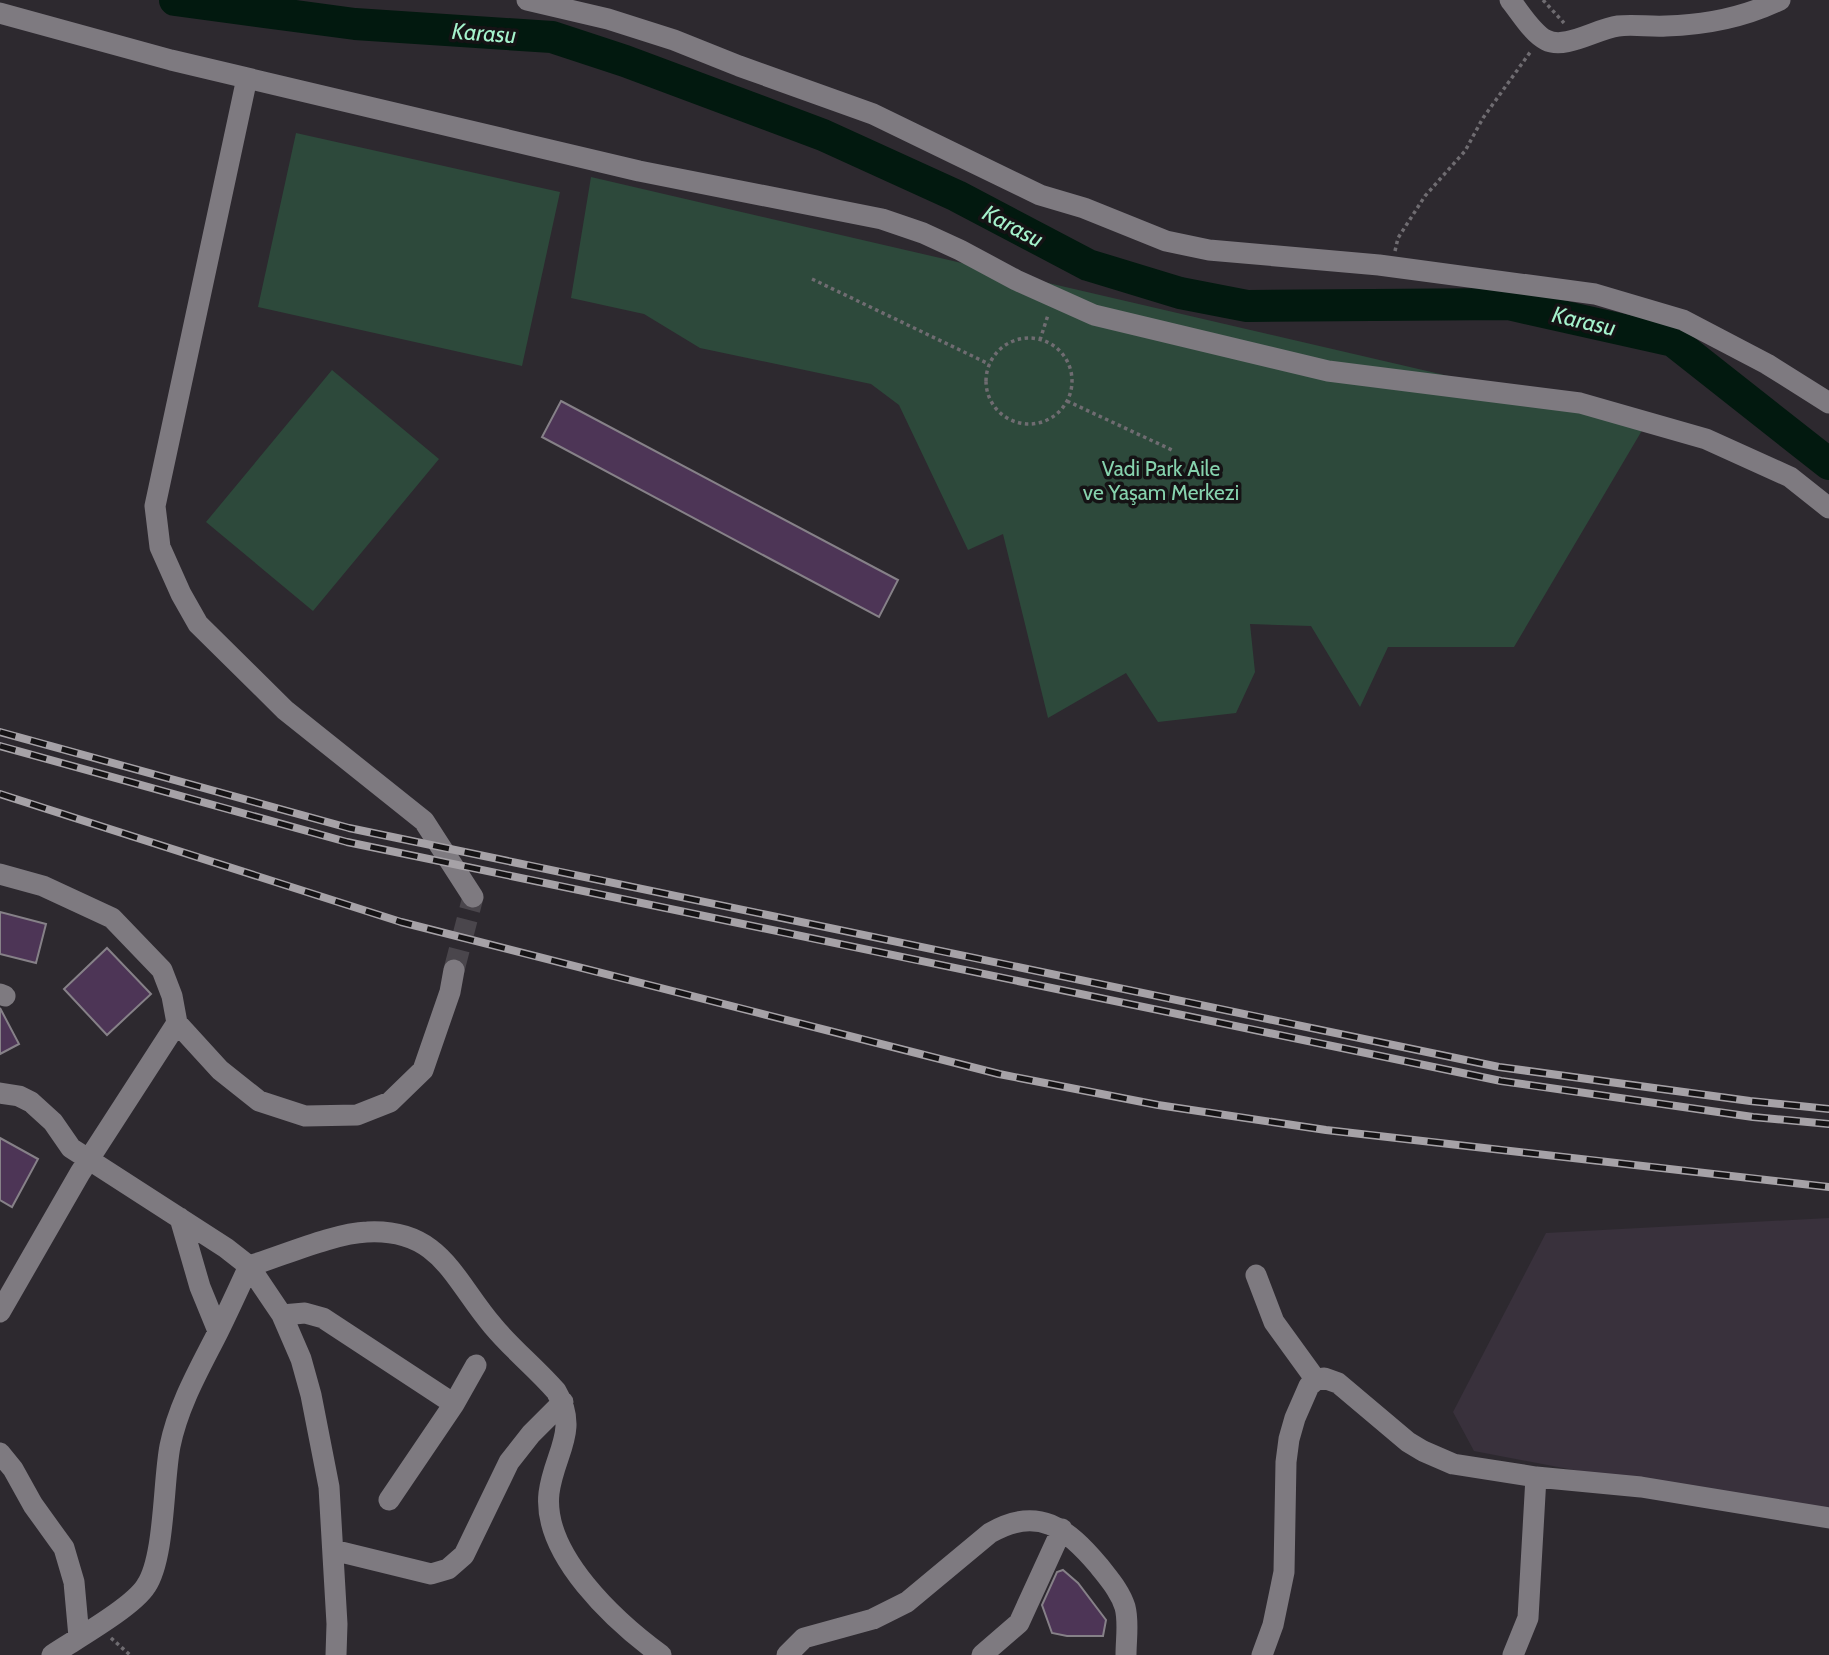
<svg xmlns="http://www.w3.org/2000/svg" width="1829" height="1655" font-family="Cabin,sans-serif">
  <rect width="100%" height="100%" fill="#2d292f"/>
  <!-- built -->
  <path fill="#39313c" d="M1829 1218V1510L1668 1488 1474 1451 1453 1412 1546 1233Z"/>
  <!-- green -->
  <path fill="#2d493b" d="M296 133 560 192 522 366 258 307Z
    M591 177 1647 422 1514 647H1388L1360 707 1311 626 1250 624 1255 672 1236 713 1158 722 1126 673 1048 718 1003 534 968 550 899 405 871 384 700 348 644 314 571 298Z
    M332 370 439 459 313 611 206 522Z"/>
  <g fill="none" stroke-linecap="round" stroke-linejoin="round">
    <!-- river -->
    <path stroke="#02190f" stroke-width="32" d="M175 0 355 24 552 37 625 61 823 135 957 196 1088 265 1180 293 1247 306 1508 304 1673 341 1829 464"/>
  </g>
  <!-- building -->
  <path fill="#4d3556" stroke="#868188" stroke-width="2" d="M561 401 898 580 879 617 542 437Z
    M0 912 46 924 36 963 0 954Z
    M107 948 151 994 107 1035 64 989Z
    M0 1008 19 1044 0 1054Z
    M0 1138 38 1159 12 1207 0 1200Z
    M1063 1570 1078 1583 1106 1620 1103 1636H1067L1052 1633 1042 1605 1057 1572Z"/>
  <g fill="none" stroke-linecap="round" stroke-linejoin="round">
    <!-- minor-tunnel -->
    <path stroke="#4a464c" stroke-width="21" stroke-dasharray="21 10" stroke-linecap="butt" d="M454 970 473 897"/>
    <!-- path -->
    <path stroke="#6f6c71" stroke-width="3.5" stroke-dasharray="3.5 3.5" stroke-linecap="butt" d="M1543 0 1564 23
      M1395 251 1398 238 1425 196 1465 151 1483 118 1531 51
      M812 279 989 364
      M986 381a43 43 0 1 1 86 0a43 43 0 1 1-86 0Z
      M1040 340 1048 315
      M1067 401 1172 450
      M111 1638 130 1655"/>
    <!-- minor -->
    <path stroke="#7e7a80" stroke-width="21" d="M527 0 608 19 674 40 739 66 873 114 1040 195 1084 208 1166 241 1209 250 1379 265 1595 294 1683 320 1767 364 1829 403
      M1510 0C1520 12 1532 33 1546 40 1565 50 1596 29 1618 26 1633 24 1650 27 1666 26 1707 25 1743 18 1780 0
      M0 13 171 60 639 171 882 219 923 233 960 250 1016 280 1094 315 1328 371 1580 403 1706 439 1790 477 1829 508
      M247 78 155 506 160 547 181 594 198 624 285 710 424 821 473 897
      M0 874 43 886 112 918 162 970 172 996 177 1023 80 1173 0 1312
      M0 994 5 996
      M177 1023 220 1070 259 1101 305 1116 357 1115 390 1102 423 1070 450 992 454 970
      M0 1093 19 1096 31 1102 53 1122 71 1148 226 1248 249 1266 282 1315 301 1359 311 1395 329 1487 337 1624 336 1655
      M180 1218 200 1287 218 1331
      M1256 1275 1274 1322 1316 1380
      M282 1315 305 1313 323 1318 454 1404
      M0 1453 13 1469 33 1505 64 1548 74 1582 79 1637
      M389 1500 454 1404 476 1365
      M333 1550 431 1574 448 1569 464 1555 509 1462 531 1434 563 1402
      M52 1655C76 1639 133 1607 146 1586 165 1558 163 1482 170 1446 178 1407 197 1373 215 1338 227 1314 238 1290 249 1266 282 1256 335 1233 367 1232 441 1228 454 1281 493 1326 512 1349 536 1368 556 1391 580 1431 554 1453 549 1493 542 1555 616 1622 661 1655
      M787 1655 804 1638 873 1619 907 1602 990 1533C1038 1505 1067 1528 1099 1566 1109 1579 1120 1591 1125 1607 1129 1622 1126 1639 1126 1655
      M982 1655 1019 1623 1062 1529
      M1262 1655 1273 1625 1284 1572 1286 1462 1289 1439 1295 1418 1309 1386 1316 1380 1324 1378 1338 1383 1408 1442 1423 1451 1453 1464 1536 1477 1641 1487 1829 1518
      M1513 1655 1528 1618 1536 1477"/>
    <defs>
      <path id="rail" d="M0 732 349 828 1499 1067 1750 1101 1829 1109
        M0 746 347 842 1501 1081 1753 1117 1829 1124
        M0 794 401 922 999 1074 1158 1105 1326 1130 1829 1187"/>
    </defs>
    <!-- rail casing -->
    <use href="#rail" stroke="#a6a2a7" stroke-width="8"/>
    <!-- rail -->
    <use href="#rail" stroke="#151315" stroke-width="5" stroke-dasharray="16" stroke-linecap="butt"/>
  </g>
  <g text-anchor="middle" stroke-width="7" stroke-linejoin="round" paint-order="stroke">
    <!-- park labels -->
    <g font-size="21" fill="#86d2ad" stroke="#151315">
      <text x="1161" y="476">Vadi Park Aile<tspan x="1161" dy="24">ve Yaşam Merkezi</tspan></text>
    </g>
    <!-- water labels -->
    <g font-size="23" font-style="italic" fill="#a5f2cc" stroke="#151315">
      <text transform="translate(484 33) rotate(4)" y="8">Karasu</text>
      <text transform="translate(1013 226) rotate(28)" y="8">Karasu</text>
      <text transform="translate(1584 321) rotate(13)" y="8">Karasu</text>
    </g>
  </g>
</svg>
